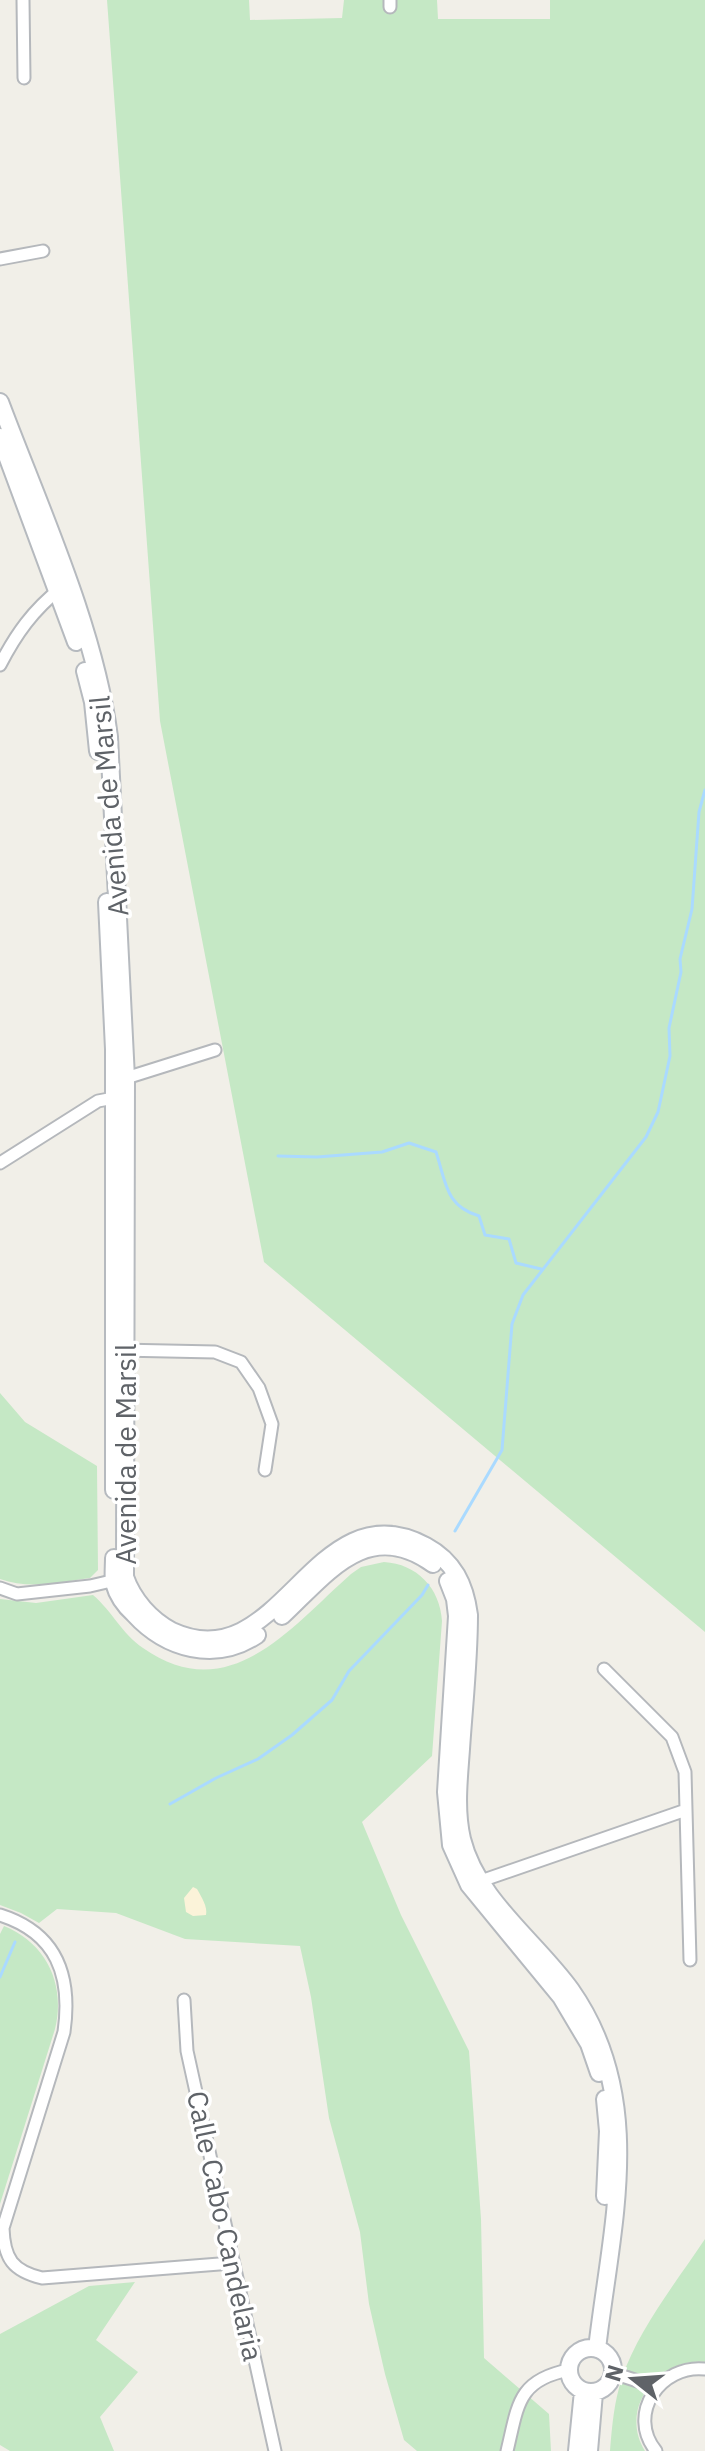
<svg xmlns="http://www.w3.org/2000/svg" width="705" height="2451" font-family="'IBM Plex Sans',sans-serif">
  <rect width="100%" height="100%" fill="#f1efe8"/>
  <!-- green -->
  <path fill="#c5e8c5" d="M107 0H249L250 20 342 18 344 0H437L438 19H550V0H705V1632L264 1262 160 721Z
    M0 1393 25 1422 97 1466 98 1570 90 1578C60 1582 30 1590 0 1579Z
    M384 1562C417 1564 440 1588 442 1621L432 1756 362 1822 401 1915 469 2051 481 2219 484 2358 549 2414 551 2451H417L404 2440 385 2374 369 2304 360 2232 329 2118 311 1997 300 1946 185 1939 116 1913 57 1909 39 1923 21 1913 0 1905V1599L36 1603 93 1595C112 1611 122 1634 143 1648 230 1709 292 1626 351 1574L361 1567Z
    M4 1926C46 1943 66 1984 55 2029L0 2204V1934Z
    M705 2239V2362C659 2357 618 2408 645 2451H610C612 2426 614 2402 622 2378 638 2330 677 2281 705 2239Z
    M135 2282 96 2340 138 2372 100 2417 114 2451H10L0 2445V2334L89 2286Z"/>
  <!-- sand -->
  <path fill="#fbf3d9" d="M193 1887 197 1889C201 1896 208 1907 206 1915L193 1916 186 1912 184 1898Z"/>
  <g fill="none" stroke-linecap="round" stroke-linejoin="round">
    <!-- stream -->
    <path stroke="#aadaff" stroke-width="3" d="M278 1156 317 1157 382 1152 409 1143 436 1152C446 1182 445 1206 479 1216L485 1235 509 1239 516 1263 541 1269
      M455 1531 502 1450 512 1324 523 1295 646 1137 658 1112 670 1056 669 1028 681 972 680 959 692 909 699 812 705 790
      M170 1804 216 1778 258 1759 292 1735 332 1700 349 1671 422 1595 428 1585
      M0 1977 15 1942"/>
    <defs>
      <path id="street" d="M23 0 24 78
        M390 0V7
        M0 259 43 251
        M0 665C16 634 33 610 61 588
        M126 1078 215 1050
        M0 1163 98 1101 114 1098
        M120 1350 215 1352 241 1362 259 1388 272 1424 265 1470
        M0 1588 17 1594 90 1586 120 1579
        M604 1669 672 1737 685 1772 690 1960
        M475 1883 686 1810
        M0 1915C57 1933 72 1976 64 2032L3 2228C4 2259 13 2271 42 2278L232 2263
        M184 2000 187 2051 275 2451
        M613 2373 656 2387
        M507 2451C518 2406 517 2380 569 2370
        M656 2451C626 2414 661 2364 705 2369"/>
      <path id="secondary" d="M0 402C39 506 95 627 109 737L126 1078 125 1577C133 1600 151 1620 172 1631 282 1682 313 1486 426 1546 454 1561 465 1585 469 1615 469 1660 464 1704 461 1749 459 1778 455 1809 462 1839 477 1900 536 1941 571 1990 648 2100 611 2226 597 2349
        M0 437 76 642
        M85 671 93 702 98 751
        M107 902 114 1049V1490
        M114 1558C114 1566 113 1575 114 1583 117 1594 125 1606 134 1614 166 1649 215 1663 257 1635
        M448 1581 455 1599 457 1616 446 1792 451 1845 469 1885 561 1997 589 2044 599 2073
        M282 1616C327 1574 367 1517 433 1564
        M605 2099 608 2131 605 2196
        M569 2370a22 22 0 1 1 44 0a22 22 0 1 1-44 0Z
        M577 2451 583 2391
        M589 2451 594 2393"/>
    </defs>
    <!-- street casing -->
    <use href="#street" stroke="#b5b8bc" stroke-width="15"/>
    <!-- secondary casing -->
    <use href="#secondary" stroke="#b6babf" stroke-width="20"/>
    <!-- street -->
    <use href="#street" stroke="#fff" stroke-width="11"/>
    <!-- secondary -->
    <use href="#secondary" stroke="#fff" stroke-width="16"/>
  </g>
  <g text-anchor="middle" stroke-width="7" stroke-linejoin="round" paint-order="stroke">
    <!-- street labels -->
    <g font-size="28" fill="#5f6368" stroke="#fff">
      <text transform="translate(109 806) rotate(-95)" y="10">Avenida de Marsil</text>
      <text transform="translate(126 1454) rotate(-90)" y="10">Avenida de Marsil</text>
      <text transform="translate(225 2226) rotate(78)" y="10">Calle Cabo Candelaria</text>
    </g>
  </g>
  <!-- north arrow -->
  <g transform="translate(633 2379) rotate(287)" stroke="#ffffff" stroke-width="6" paint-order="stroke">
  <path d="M0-6L14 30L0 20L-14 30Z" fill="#5f6368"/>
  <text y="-12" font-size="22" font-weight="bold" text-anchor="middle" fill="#5f6368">N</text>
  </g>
</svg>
